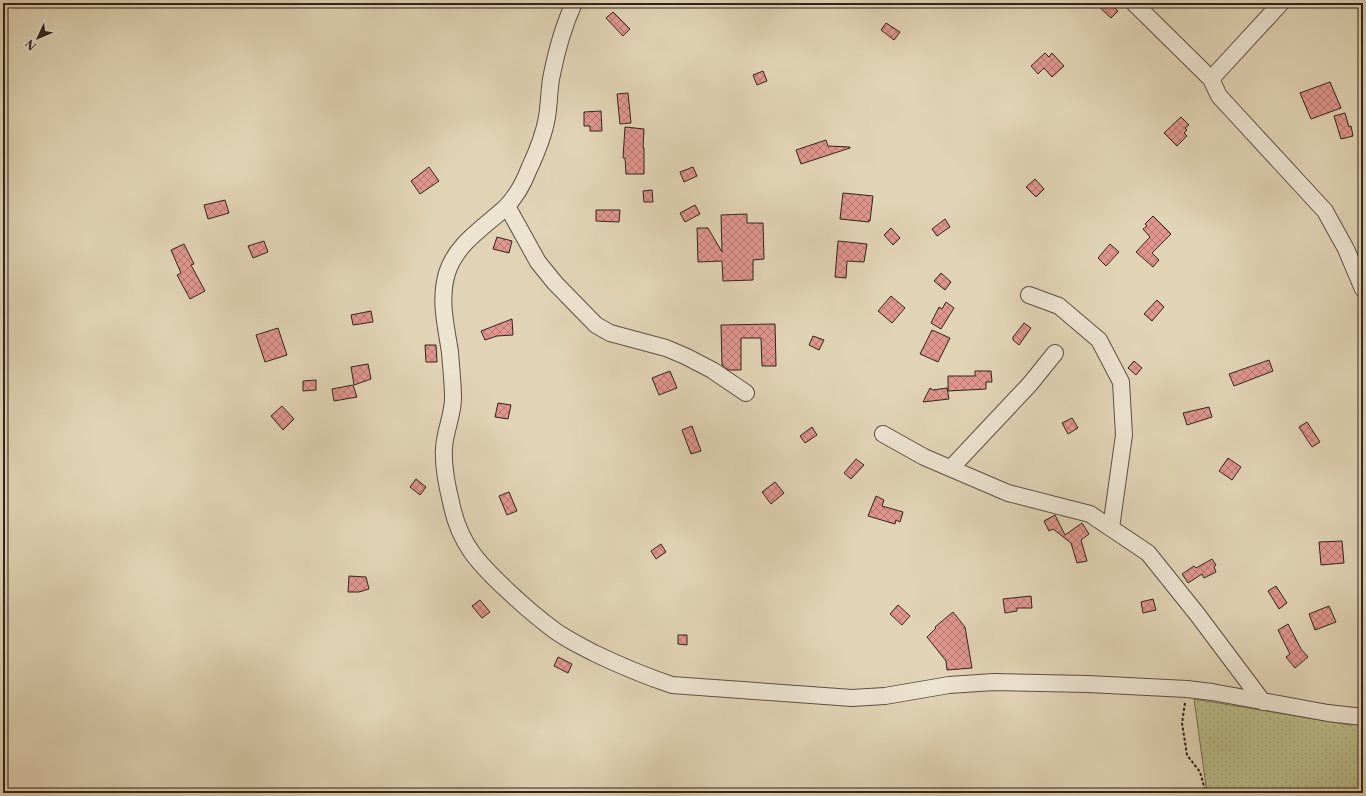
<svg xmlns="http://www.w3.org/2000/svg" width="1366" height="796" font-family="'Libre Caslon Text',serif">
  <defs>
    <pattern id="grass-dots" width="8" height="8" patternUnits="userSpaceOnUse"><rect width="8" height="8" fill="#babb89"/><path d="M2 2h.1M6 6h.1" fill="none" stroke="#a0a076" stroke-width="1.8" stroke-linecap="round"/></pattern>
    <pattern id="building-cross-hatch" width="8" height="8" patternUnits="userSpaceOnUse"><rect width="8" height="8" fill="#e0968e"/><path d="M0 0l8 8M0 8l8-8" fill="none" stroke="#b67a73"/></pattern>
  </defs>
  <rect width="100%" height="100%" fill="#e1d4b6"/>
  <filter id="stains"><feTurbulence type="fractalNoise" baseFrequency=".005" numOctaves="4"/><feColorMatrix values="0 0 0 0 .2 0 0 0 0 .09 0 0 0 0 .02 0 0 0 .5 -.17"/></filter>
  <radialGradient id="worn" r=".72"><stop offset=".6" stop-color="#630" stop-opacity="0"/><stop offset="1" stop-color="#630" stop-opacity=".3"/></radialGradient>
  <!-- grass -->
  <path fill="url(#grass-dots)" stroke="#756f52" d="M1194 699 1351 725 1363 722V793H1207Z"/>
  <!-- building -->
  <path fill="url(#building-cross-hatch)" stroke="#30231b" d="M1095 3H1110L1118 11 1111 18Z
    M613 12 630 29 623 36 606 18Z
    M886 23 900 32 894 40 881 30Z
    M1045 53 1049 57 1052 53 1064 66 1052 77 1044 68 1038 74 1031 66Z
    M763 71 767 81 757 85 753 75Z
    M1330 82 1341 108 1311 119 1300 93Z
    M628 93 631 123 620 124 617 94Z
    M601 111 602 131H590V126H584V112Z
    M1345 113 1349 127 1351 126 1353 136 1341 139 1334 116Z
    M1181 117 1189 125 1185 128 1187 130 1184 133 1187 136 1177 146 1164 133Z
    M625 127 644 129 643 148H644V174H626L625 158H623Z
    M826 140 828 146 850 147V148L801 164 796 150Z
    M429 167 439 181 420 194 411 181Z
    M693 167 697 176 684 182 680 172Z
    M1035 179 1044 189 1036 197 1026 187Z
    M652 190 653 202H644L643 191Z
    M843 193 873 196 870 221 869 220V222L840 219Z
    M225 200 229 213 208 219 204 205Z
    M695 205 700 214 685 222 680 213Z
    M596 210H620L619 222 596 221Z
    M747 214V223H763L764 259 753 260V280L723 281 722 261 698 262 697 228H708L722 252 721 215Z
    M1153 216 1171 234 1152 253 1159 260 1153 267 1136 252 1150 237 1143 229 1147 226 1145 224Z
    M945 219 950 227 937 236 932 229Z
    M891 228 900 238 893 245 884 235Z
    M497 237 512 241 509 253 493 249Z
    M264 241 268 252 253 258 248 246Z
    M838 241 867 244 864 262 847 261 846 278 835 277Z
    M184 244 194 264 191 265 205 291 190 299 177 275 181 273 171 250Z
    M1110 244 1119 252 1106 266 1098 258Z
    M941 273 951 282 945 290 934 281Z
    M891 296 905 308 892 323 878 311Z
    M1157 300 1164 307 1152 321 1144 314Z
    M946 302 954 308 941 329 931 323 939 307 942 309Z
    M371 311 373 322 353 325 351 315Z
    M512 319 513 335 497 336 485 340 481 331Z
    M1024 323 1031 328 1019 345 1013 340V337Z
    M775 324 776 366H762L761 338H741V370H728L722 365 721 325Z
    M278 328 287 355 265 362 256 335Z
    M932 330 950 338 938 362 920 354Z
    M813 336 824 340 819 350 809 345Z
    M425 345H436L437 362H426Z
    M1269 360 1273 371 1234 386 1229 374Z
    M1134 361 1142 368 1136 375 1128 368Z
    M368 364 371 379 354 385 351 367Z
    M670 371 677 388 659 395 652 378Z
    M975 371H991L992 382H986V389L948 391V376H975Z
    M316 380V390L303 391V381Z
    M353 385 357 397 334 401 332 389Z
    M930 388 933 390 947 388 949 399 923 402Z
    M498 403 511 405 508 419 495 417Z
    M282 406 294 419 283 430 271 416Z
    M1209 407 1212 417 1187 425 1183 413Z
    M1072 418 1078 428 1068 434 1062 423Z
    M1307 422 1320 442 1312 447 1299 427Z
    M692 426 701 451 691 454 682 430Z
    M812 427 817 435 805 443 800 436Z
    M1228 458 1241 467 1232 480 1219 471Z
    M856 459 864 465 851 479 844 473Z
    M416 479 426 487 420 495 410 487Z
    M775 482 784 493 771 504 762 492Z
    M509 492 517 511 507 515 499 496Z
    M876 496 884 500 882 506 903 512 900 522 896 520 895 524 868 516Z
    M1055 515 1065 535 1082 523 1089 534 1081 540 1087 561 1077 563 1071 543 1053 529 1049 531 1044 521Z
    M1342 541 1344 563 1321 565 1319 542Z
    M661 544 666 552 656 559 651 551Z
    M1212 559 1216 565 1214 567 1216 572 1204 578 1202 574 1188 583 1182 574 1194 566 1196 568Z
    M349 576 366 577 369 589 359 592H348Z
    M1276 586 1287 603 1279 609 1268 591Z
    M1031 596 1032 608H1017V611L1005 613 1003 599Z
    M1153 599 1156 610 1143 613 1141 602Z
    M480 600 490 612 482 618 472 606Z
    M898 605 910 616 902 625 890 614Z
    M1329 606 1336 622 1315 630 1309 614Z
    M953 612 965 627 972 668 947 670 946 661 927 637 936 628 935 627Z
    M1288 624 1301 649 1308 657 1295 668 1286 657 1290 654 1278 630Z
    M678 635H687V645L678 644Z
    M558 657 572 664 568 673 554 666Z"/>
  <g fill="none" stroke-linecap="round" stroke-linejoin="round">
    <defs>
      <path id="minor" d="M574 3C563 27 556 53 551 79 549 92 549 105 547 117 544 135 537 152 529 169 524 182 515 198 505 208 484 227 456 244 447 273 439 300 446 326 450 352 451 367 453 383 453 398 453 415 445 431 444 448 443 464 447 486 451 502 459 544 479 564 509 592 523 605 538 618 554 630 566 639 581 646 594 653 619 665 645 676 672 685L852 698 885 696 949 685 994 682 1088 684 1187 689 1212 692 1328 713 1363 717
        M1134 3 1211 79 1219 96 1325 211 1346 249 1363 289
        M1211 79 1281 3
        M507 206 538 262 555 283 596 325 610 333 666 348 685 356 712 370 746 393
        M1029 295 1059 306 1099 340 1121 382 1124 435 1111 528
        M883 434 924 457 1008 493 1090 514 1148 553 1197 614 1263 702
        M951 468 1030 384 1055 353"/>
    </defs>
    <!-- minor casing -->
    <use href="#minor" stroke="#5c4f42" stroke-width="18"/>
    <!-- path -->
    <path stroke="#30231b" stroke-width="2" stroke-dasharray="3 2" stroke-linecap="butt" d="M1185 703 1182 723 1187 755 1200 772 1206 793"/>
    <!-- minor -->
    <use href="#minor" stroke="#ece3d0" stroke-width="16"/>
  </g>
  <!-- margin -->
  <rect width="1366" height="796" fill="none" stroke="#e1d4b6" stroke-width="16"/>
  <rect x="4" y="4" width="1358" height="788" fill="none" stroke="#30231b" stroke-width="2"/>
  <rect x="8" y="8" width="1350" height="780" fill="none" stroke="#30231b"/>
  <!-- north arrow -->
  <g transform="translate(38 38) rotate(226)" stroke="#ece3d0" stroke-width="3" paint-order="stroke">
  <path d="M0-3L7 15L0 10L-7 15Z" fill="#30231b"/>
  <text y="-6" font-size="11" font-weight="bold" text-anchor="middle" fill="#30231b">N</text>
  </g>
  <rect width="100%" height="100%" filter="url(#stains)"/>
  <rect width="100%" height="100%" fill="url(#worn)"/>
</svg>
